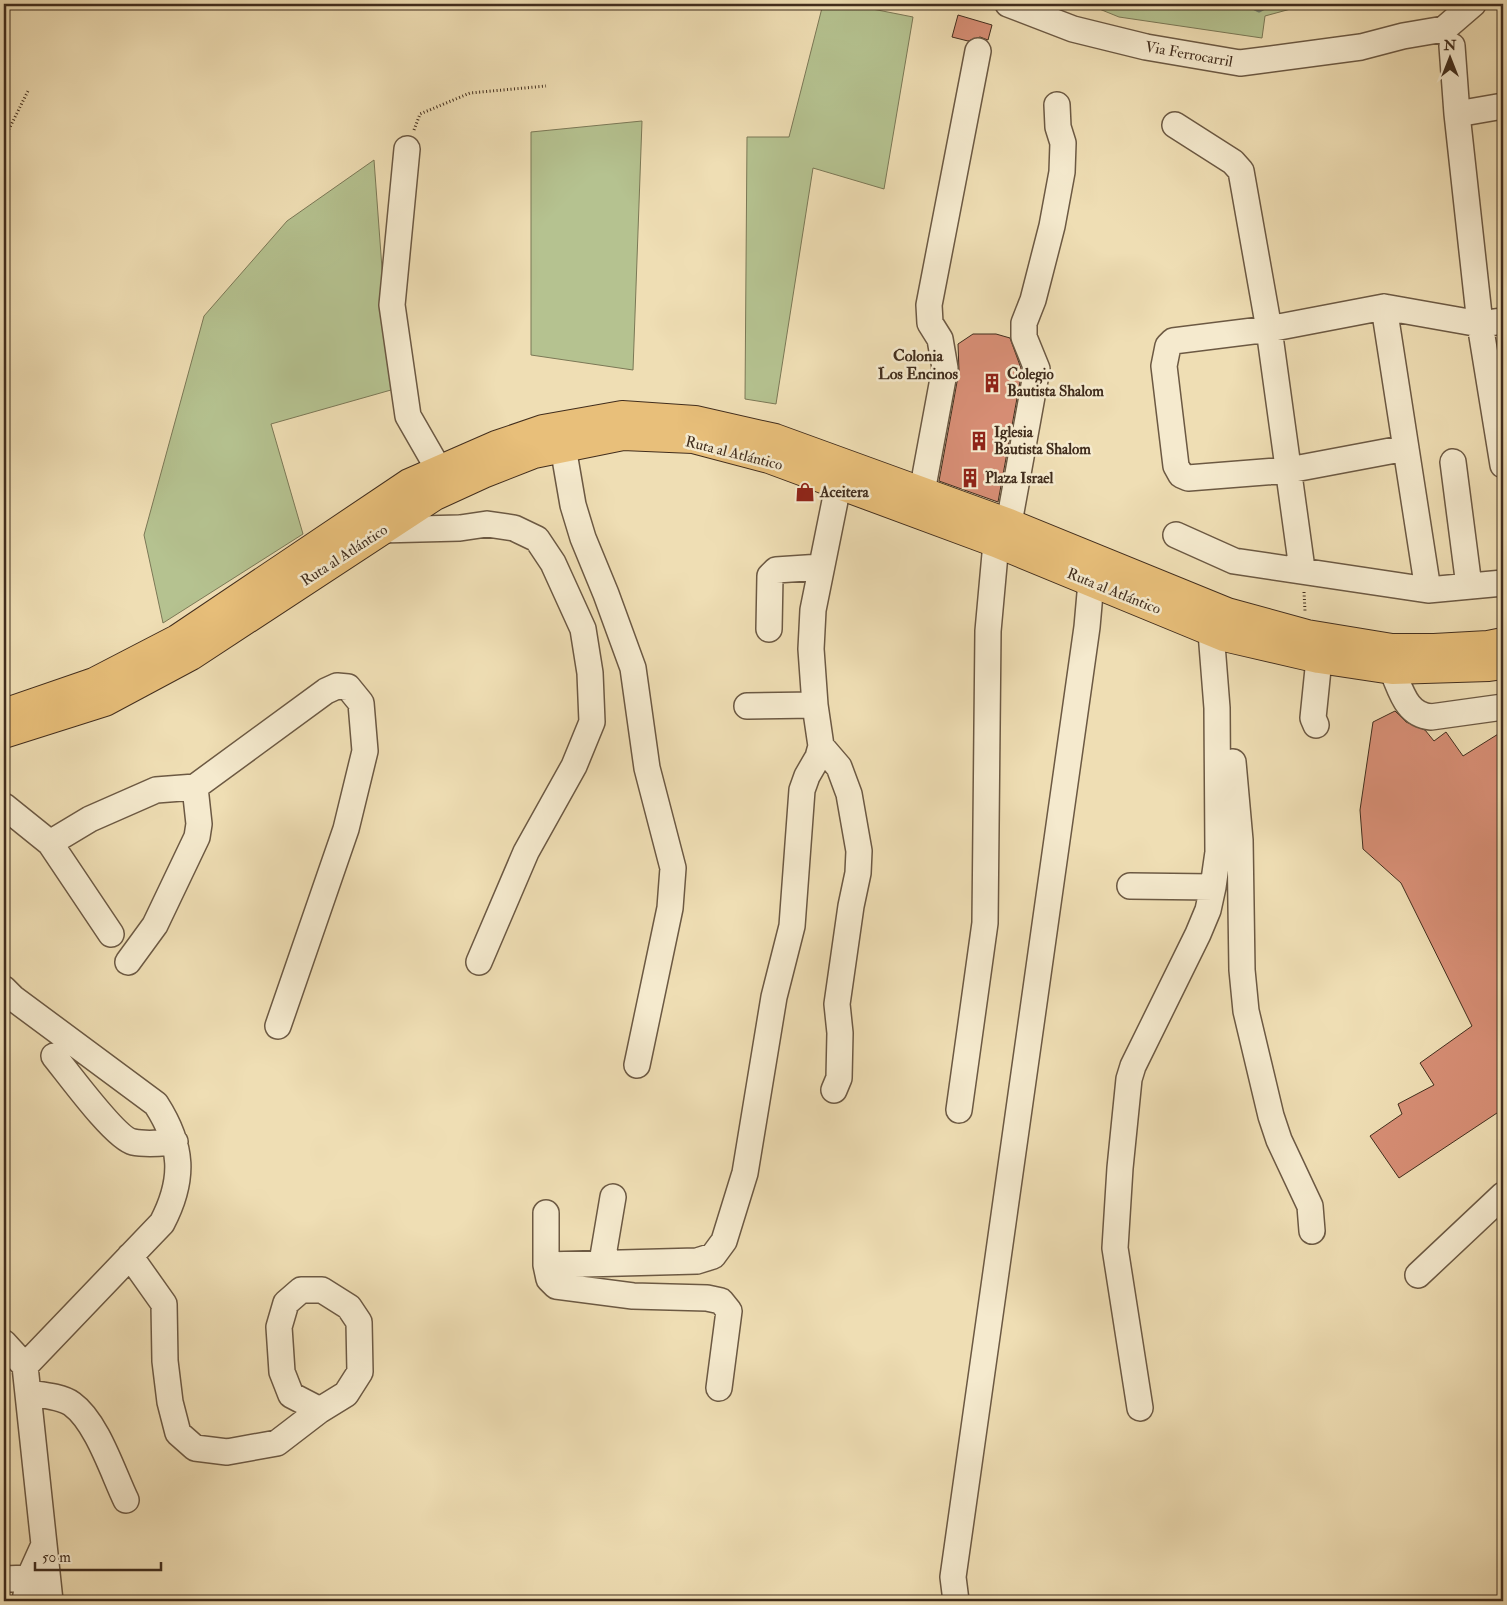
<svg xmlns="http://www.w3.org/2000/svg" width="1507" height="1605" font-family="'IM FELL Double Pica',serif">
  <rect width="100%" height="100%" fill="#efdeb4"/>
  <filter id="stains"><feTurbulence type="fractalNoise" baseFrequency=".004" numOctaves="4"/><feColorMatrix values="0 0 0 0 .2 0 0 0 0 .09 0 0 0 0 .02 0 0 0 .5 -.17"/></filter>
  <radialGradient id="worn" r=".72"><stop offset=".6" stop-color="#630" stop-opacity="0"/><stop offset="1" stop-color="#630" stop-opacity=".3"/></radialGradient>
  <!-- green -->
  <path fill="#b5c290" stroke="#7b7856" d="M823 4H847L913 17 884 189 813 168 776 404 745 399 747 137H789Z
    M1087 4H1309L1265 16 1262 38 1119 17Z
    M642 121 633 370 531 355V132Z
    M374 160 391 390 271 424 303 534 163 623 144 535 204 316 287 221Z"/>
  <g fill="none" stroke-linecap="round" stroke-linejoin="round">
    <!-- stream -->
    <path stroke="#768371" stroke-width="5" d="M1247 4 1259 10 1270 4"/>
  </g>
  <!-- building -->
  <path fill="#d78e75" stroke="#412d1d" d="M958 15 992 25 988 40 980 37 968 41 952 37Z
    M973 334H996L1010 338 1022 371 998 502 939 481 959 371 958 344Z
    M1395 711 1406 722 1425 730 1434 741 1446 732 1463 756 1503 731V1109L1399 1178 1370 1136 1402 1114 1398 1104 1434 1085 1420 1063 1472 1026 1401 883 1363 849 1360 810 1373 722Z"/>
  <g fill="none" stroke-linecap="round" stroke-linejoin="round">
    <defs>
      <path id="minor" d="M1008 4 1073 29 1146 47 1240 63 1361 47 1403 36 1444 29 1473 4
        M1452 46 1457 114 1480 324 1503 465
        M1457 114 1503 106
        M1175 125 1233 162 1241 171 1269 329 1302 569
        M407 149 392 305 408 416 439 470
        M1384 307 1428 590
        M563 447 573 505 583 538 606 594 633 668 647 768 673 868 670 908 637 1065
        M1406 448 1289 470 1188 478 1181 475 1176 466 1164 366 1168 346 1173 341 1269 329 1384 307 1480 324 1503 321
        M1453 462 1469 586
        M922 492 945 368 940 339 930 323 929 305 978 51
        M1009 523 1037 369 1024 337V323L1033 300 1052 226 1062 172 1063 143 1058 127 1057 105
        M380 530 460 528 487 524 514 528 537 539 553 563 583 629 590 673 592 722 574 766 526 852 479 962
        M1176 535 1234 561 1428 590 1503 583
        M769 629 770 576 776 570 821 567
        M1392 670C1401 690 1406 715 1431 717L1503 707
        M747 706 815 705
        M1316 725 1313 718 1319 659
        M821 746 839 767 849 794 859 851 858 873 851 906 837 1004 840 1033 839 1078 834 1090
        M1233 762 1240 840 1242 970 1246 1011 1271 1116 1279 1140 1310 1206 1312 1231
        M4 806 50 843 111 934
        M50 843 90 819 156 790 195 787 326 691 337 686 348 687 361 703 365 751 346 829 278 1026
        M1130 886 1213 887
        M128 962 155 925 197 837 199 824 195 787
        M4 989 13 998 156 1104C183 1146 185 1179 162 1223L25 1366
        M54 1056C68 1073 115 1138 133 1142 147 1145 161 1143 175 1142
        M959 1110 985 923 988 631 996 543
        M130 1256 164 1304 165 1361 170 1402 178 1433 195 1448 227 1452 277 1443 320 1410 346 1394 360 1372 359 1322 349 1307 322 1290H301L286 1303 279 1327 282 1372 291 1395 320 1410
        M602 1262 613 1197
        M546 1265V1213
        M1418 1275 1503 1195
        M4 1343 25 1366 50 1601
        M719 1388 729 1311 721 1301 707 1298 633 1296 556 1286 549 1279 546 1265 697 1261 713 1256 724 1241 745 1173 774 997 792 926 802 790 807 776 818 757 821 746 815 705 811 649 813 610 838 486
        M28 1393C41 1395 61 1396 72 1404 97 1422 113 1473 126 1500
        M1140 1408 1115 1248 1120 1168 1129 1079 1133 1066 1198 934 1208 910 1213 887 1218 852 1217 708 1211 632
        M4 1579 29 1578
        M25 1601 29 1578 43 1547
        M956 1601 953 1577 1087 627 1091 582"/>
      <path id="highway" d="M4 713 94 682 177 639 409 483 496 445 543 429 622 415 695 420 775 438 1009 523 1227 612 1307 634 1392 648H1434L1488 645 1503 642
        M4 734 105 702 191 656 435 496 483 474 534 454 623 436 693 439 769 459 996 543 1224 637 1319 659 1392 670 1489 667 1503 665"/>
    </defs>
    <!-- minor casing -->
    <use href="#minor" stroke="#6c5943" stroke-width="28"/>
    <!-- highway casing -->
    <use href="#highway" stroke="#412d1d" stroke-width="30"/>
    <!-- path -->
    <path stroke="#412d1d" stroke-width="3" stroke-dasharray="1 2.5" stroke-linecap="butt" d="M414 130 420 114 470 93 546 86
      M4 139 28 91
      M1304 592 1305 611"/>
    <!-- minor -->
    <use href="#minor" stroke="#f5eace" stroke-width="25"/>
    <!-- highway -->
    <use href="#highway" stroke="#e8bf7a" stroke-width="28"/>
  </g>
  <!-- icons -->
  <defs>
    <symbol id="building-bare" viewBox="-9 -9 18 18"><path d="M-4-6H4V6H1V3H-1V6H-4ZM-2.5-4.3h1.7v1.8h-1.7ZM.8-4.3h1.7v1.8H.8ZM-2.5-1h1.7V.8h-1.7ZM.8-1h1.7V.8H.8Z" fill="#8f2418" stroke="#f5eace" stroke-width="2.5" paint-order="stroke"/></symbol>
    <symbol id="shop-bare" viewBox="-9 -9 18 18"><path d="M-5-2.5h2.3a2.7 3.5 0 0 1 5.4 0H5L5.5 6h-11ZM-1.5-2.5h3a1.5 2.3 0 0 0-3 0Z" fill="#8f2418" stroke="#f5eace" stroke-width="2.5" paint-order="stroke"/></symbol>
  </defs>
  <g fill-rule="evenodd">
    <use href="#building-bare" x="978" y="369" width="28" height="28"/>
    <use href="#building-bare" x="965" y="427" width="28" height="28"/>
    <use href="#building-bare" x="956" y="464" width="28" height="28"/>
    <use href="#shop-bare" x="791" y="478" width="28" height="28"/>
  </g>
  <g text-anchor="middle" stroke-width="5" stroke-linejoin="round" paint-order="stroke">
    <!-- street labels -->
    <g font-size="15" fill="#412d1d" stroke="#f5eace">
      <text transform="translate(1189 54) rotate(10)" y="5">Via Ferrocarril</text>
      <text transform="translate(734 453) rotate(14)" y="5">Ruta al Atlántico</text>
      <text transform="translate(344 555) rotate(-33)" y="5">Ruta al Atlántico</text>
      <text transform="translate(1114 591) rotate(22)" y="5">Ruta al Atlántico</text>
    </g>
    <!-- poi labels -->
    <g font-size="15" font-weight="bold" fill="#412d1d" stroke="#f5eace" text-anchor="start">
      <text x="1007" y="379">Colegio<tspan x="1007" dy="17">Bautista Shalom</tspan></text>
      <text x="994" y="437">Iglesia<tspan x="994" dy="17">Bautista Shalom</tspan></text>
      <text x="985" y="483">Plaza Israel</text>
      <text x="820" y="497">Aceitera</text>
    </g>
    <!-- neighbourhood labels -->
    <g font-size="16" font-weight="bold" fill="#412d1d" stroke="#f5eace">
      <text x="918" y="361">Colonia<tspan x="918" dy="18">Los Encinos</tspan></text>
    </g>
  </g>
  <!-- margin -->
  <rect width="1507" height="1605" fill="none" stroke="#efdeb4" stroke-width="20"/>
  <rect x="5" y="5" width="1497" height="1595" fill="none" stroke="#412d1d" stroke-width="2.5"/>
  <rect x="10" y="10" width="1487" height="1585" fill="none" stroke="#412d1d"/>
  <!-- north arrow -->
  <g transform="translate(1450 58)" stroke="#f5eace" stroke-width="4" paint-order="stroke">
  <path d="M0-4L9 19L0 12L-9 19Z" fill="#412d1d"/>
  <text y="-8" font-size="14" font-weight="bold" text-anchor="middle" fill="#412d1d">N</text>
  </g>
  <!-- scale -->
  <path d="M35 1562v8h126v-8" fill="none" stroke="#412d1d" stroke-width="2.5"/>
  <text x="42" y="1562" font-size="15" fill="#412d1d" stroke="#f5eace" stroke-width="4" paint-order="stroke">50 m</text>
  <rect width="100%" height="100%" filter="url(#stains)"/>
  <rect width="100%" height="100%" fill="url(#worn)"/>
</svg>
